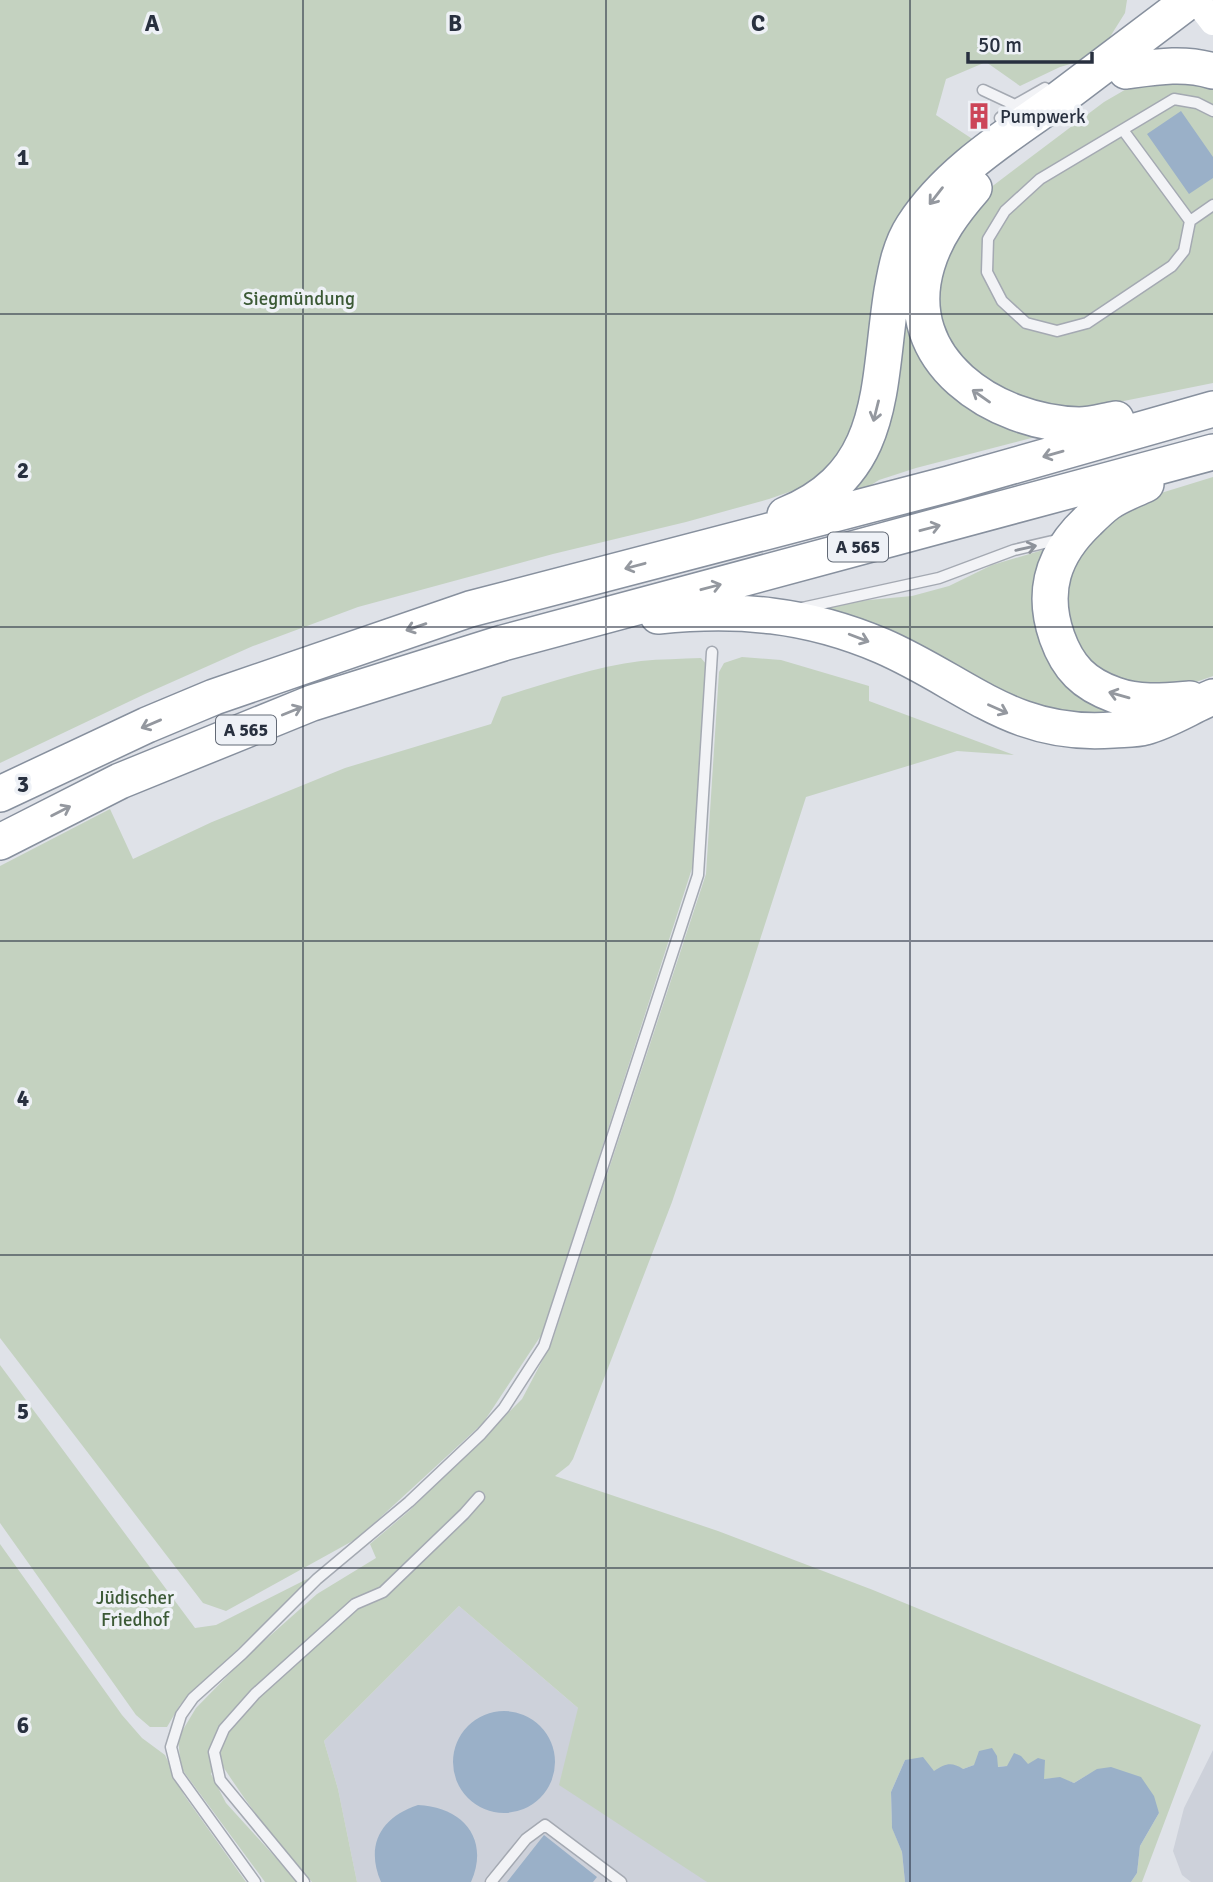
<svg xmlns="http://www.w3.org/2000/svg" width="1213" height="1882" font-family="Signika,sans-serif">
  <rect width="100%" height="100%" fill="#dfe2e8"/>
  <!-- built -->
  <path fill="#cdd1da" d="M459 1606 578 1708 707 1882H357L338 1789 324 1741Z
    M1213 1750V1882H1191L1182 1875 1173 1851 1184 1808Z"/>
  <!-- green -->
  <path fill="#c4d2c0" d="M0 0H1127L1125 13 1098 56 1060 67 1020 86 986 62 946 79 936 115 983 146 947 173 860 416 842 457 812 484 769 499 686 522 553 554 358 607 253 646 145 694 0 763Z
    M1147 77 1213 80V383L1099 406 1041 407 970 377 942 337 934 285 957 219 986 191 1104 102Z
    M902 301 920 343 1047 434 916 468 879 480 868 487 851 493Z
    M1213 477V676L1182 687 1155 691 1094 669 1065 631 1066 578 1095 534 1148 497Z
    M1056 546 1041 606 1133 710 1087 717 1042 708 816 611 858 601 912 596 949 586 992 565Z
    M742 657 781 660 869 686V701L1014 755 957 751 806 797 748 977 672 1202 573 1459 569 1465 555 1476 718 1531 873 1590 1201 1725 1142 1882H1131L1137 1873 1140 1846 1159 1813 1141 1778C1107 1766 1105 1764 1074 1783L1060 1778 1044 1779 1028 1764 997 1767 974 1765 963 1769 934 1771 905 1760 891 1792 892 1827 902 1852 905 1882H707L559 1785 578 1708 459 1606 324 1741 338 1789 357 1882H312C276 1844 246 1802 218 1759L211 1774 226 1803 298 1882H265L181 1768 178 1738 196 1708 245 1658 317 1594 376 1558 370 1544 409 1511 522 1399 552 1342 706 874 719 672 724 663Z
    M701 658 707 665 696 856 542 1334 483 1423 358 1538 226 1611 203 1603 0 1338V866L110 809 133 859 212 822 345 768 491 724 502 697C547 683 594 667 641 661 660 659 681 659 701 658Z
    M0 1365 195 1628 216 1625 315 1575 180 1705 167 1727H150L136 1715 0 1523Z
    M0 1544 122 1715 142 1738 165 1755 184 1795 246 1882H0Z"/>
  <!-- water -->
  <path fill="#9ab0c8" d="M1181 111 1213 157V178L1189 194 1147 134Z
    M453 1762a51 51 0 1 1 102 0a51 51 0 1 1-102 0Z
    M992 1748 997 1756 998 1767 1007 1766 1014 1753 1021 1756 1028 1764 1038 1758 1045 1760 1044 1779 1060 1777 1074 1783 1097 1769 1111 1767 1141 1777 1154 1796 1159 1813 1140 1846 1137 1873 1131 1882H905L902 1852 892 1828 891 1792 905 1760 923 1757 934 1771C945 1764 951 1761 963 1769L974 1765 979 1751Z
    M418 1805C463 1807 490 1839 471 1882H381C365 1845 381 1817 418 1805Z
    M544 1835 597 1877 593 1882H507Z"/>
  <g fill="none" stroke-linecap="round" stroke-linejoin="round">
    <defs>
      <path id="service" d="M983 90 1015 105 1045 88
        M1213 111 1197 103 1174 99 1040 179 1005 211 988 239 987 272 1002 301 1026 323 1057 331 1087 323 1172 266 1184 251 1190 221 1213 205
        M1000 118 1015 105
        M1123 130 1190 221
        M802 608 939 578 1014 550 1061 539
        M255 1882 178 1775 171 1747 181 1715 193 1698 242 1654 317 1579 409 1502 481 1434 504 1408 544 1346 698 875 712 652
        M304 1882 220 1780 214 1752 224 1729 255 1694 355 1604 383 1592 464 1514 479 1497
        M491 1882 526 1839 545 1825 621 1882"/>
      <path id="motorway" d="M1126 71C1155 67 1184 62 1213 71
        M974 188C954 211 936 235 927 265 898 361 995 423 1079 425 1091 425 1104 421 1116 419
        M1146 484C1134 490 1119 495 1108 503 1101 508 1094 515 1088 521 1053 554 1041 591 1057 637 1068 668 1084 684 1115 695 1140 704 1165 701 1190 699
        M785 515C889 473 877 383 892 291 896 269 900 246 913 226 948 172 1007 136 1059 99 1103 66 1146 33 1190 0
        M658 616C739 608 807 614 882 646 965 682 1013 738 1113 730 1123 729 1135 730 1145 727 1168 721 1191 706 1213 697
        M0 794 147 725 214 697 470 609 949 484 1213 409
        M0 842 120 781 312 703 503 643 1213 452"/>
    </defs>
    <!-- service casing -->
    <use href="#service" stroke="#a4a9b2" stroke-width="13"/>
    <!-- motorway casing -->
    <use href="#motorway" stroke="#87909e" stroke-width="38"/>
    <!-- service -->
    <use href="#service" stroke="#f2f3f6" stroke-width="10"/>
    <!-- secondary -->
    <path stroke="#fff" stroke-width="26" d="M1196 0 1213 22"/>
    <!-- motorway -->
    <use href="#motorway" stroke="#fff" stroke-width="35"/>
  </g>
  <!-- one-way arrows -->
  <defs><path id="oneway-shaft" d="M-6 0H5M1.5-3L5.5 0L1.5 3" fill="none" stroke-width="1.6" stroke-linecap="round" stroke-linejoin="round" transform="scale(1.75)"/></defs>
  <g stroke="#94989f">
    <use href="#oneway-shaft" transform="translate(936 196) rotate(128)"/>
    <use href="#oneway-shaft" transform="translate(981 396) rotate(-145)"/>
    <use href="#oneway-shaft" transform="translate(876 411) rotate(104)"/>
    <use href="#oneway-shaft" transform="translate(1053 454) rotate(164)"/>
    <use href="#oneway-shaft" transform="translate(930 528) rotate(-15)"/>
    <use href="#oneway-shaft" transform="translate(635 566) rotate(165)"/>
    <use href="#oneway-shaft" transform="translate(711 587) rotate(-15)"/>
    <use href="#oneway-shaft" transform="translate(416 627) rotate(161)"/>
    <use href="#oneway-shaft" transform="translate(859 638) rotate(21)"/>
    <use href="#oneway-shaft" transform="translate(1119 695) rotate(-164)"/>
    <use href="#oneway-shaft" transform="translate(998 709) rotate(24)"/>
    <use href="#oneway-shaft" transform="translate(292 711) rotate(-22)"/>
    <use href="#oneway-shaft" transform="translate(151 724) rotate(157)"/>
    <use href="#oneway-shaft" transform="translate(61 811) rotate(-27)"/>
  </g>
  <use stroke="#8d929a" href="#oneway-shaft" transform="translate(1026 548) rotate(-13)"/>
  <!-- grid -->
  <path fill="none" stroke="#28303f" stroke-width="2" stroke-opacity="0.55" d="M303 0V1882M606 0V1882M910 0V1882M0 314H1213M0 627H1213M0 941H1213M0 1255H1213M0 1568H1213"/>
  <!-- icons -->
  <defs>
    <symbol id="building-bare" viewBox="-9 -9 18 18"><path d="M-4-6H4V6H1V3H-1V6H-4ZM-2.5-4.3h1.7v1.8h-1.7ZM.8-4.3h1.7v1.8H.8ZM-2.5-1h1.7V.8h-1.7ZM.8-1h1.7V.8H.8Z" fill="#cc4558" stroke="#eef1f6" stroke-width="2.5" paint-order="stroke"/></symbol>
  </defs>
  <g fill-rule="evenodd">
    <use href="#building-bare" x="960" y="97" width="38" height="38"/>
  </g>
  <g text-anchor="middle" stroke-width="7" stroke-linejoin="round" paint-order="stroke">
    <!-- shield labels -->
    <g fill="#eef1f6" stroke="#636a76" stroke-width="2">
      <rect x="828" y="532.5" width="60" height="29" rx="5"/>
      <rect x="216" y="715.5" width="60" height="29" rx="5"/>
    </g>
    <g font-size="18" font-weight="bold" fill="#28303f">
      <text x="858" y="553">A 565</text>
      <text x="246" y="736">A 565</text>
    </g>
    <!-- poi labels -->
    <g font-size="19" fill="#28303f" stroke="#eef1f6" text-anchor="start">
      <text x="1000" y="123">Pumpwerk</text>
    </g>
    <!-- park labels -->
    <g font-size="19" fill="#3c5a36" stroke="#eef1f6">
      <text x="299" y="305">Siegmündung</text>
      <text x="135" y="1604">Jüdischer<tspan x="135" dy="22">Friedhof</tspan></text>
    </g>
  </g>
  <g font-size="23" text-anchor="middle" font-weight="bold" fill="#28303f" stroke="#eef1f6" stroke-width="7" stroke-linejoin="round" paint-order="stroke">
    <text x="152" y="31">A</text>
    <text x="455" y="31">B</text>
    <text x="758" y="31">C</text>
    <text x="23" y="165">1</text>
    <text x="23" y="478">2</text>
    <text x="23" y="792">3</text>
    <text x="23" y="1106">4</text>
    <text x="23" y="1419">5</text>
    <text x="23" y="1733">6</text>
  </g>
  <!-- scale -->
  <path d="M968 52v10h124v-10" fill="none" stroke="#28303f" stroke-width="3.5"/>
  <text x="978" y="52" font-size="21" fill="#28303f" stroke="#eef1f6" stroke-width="5" paint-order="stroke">50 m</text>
</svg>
